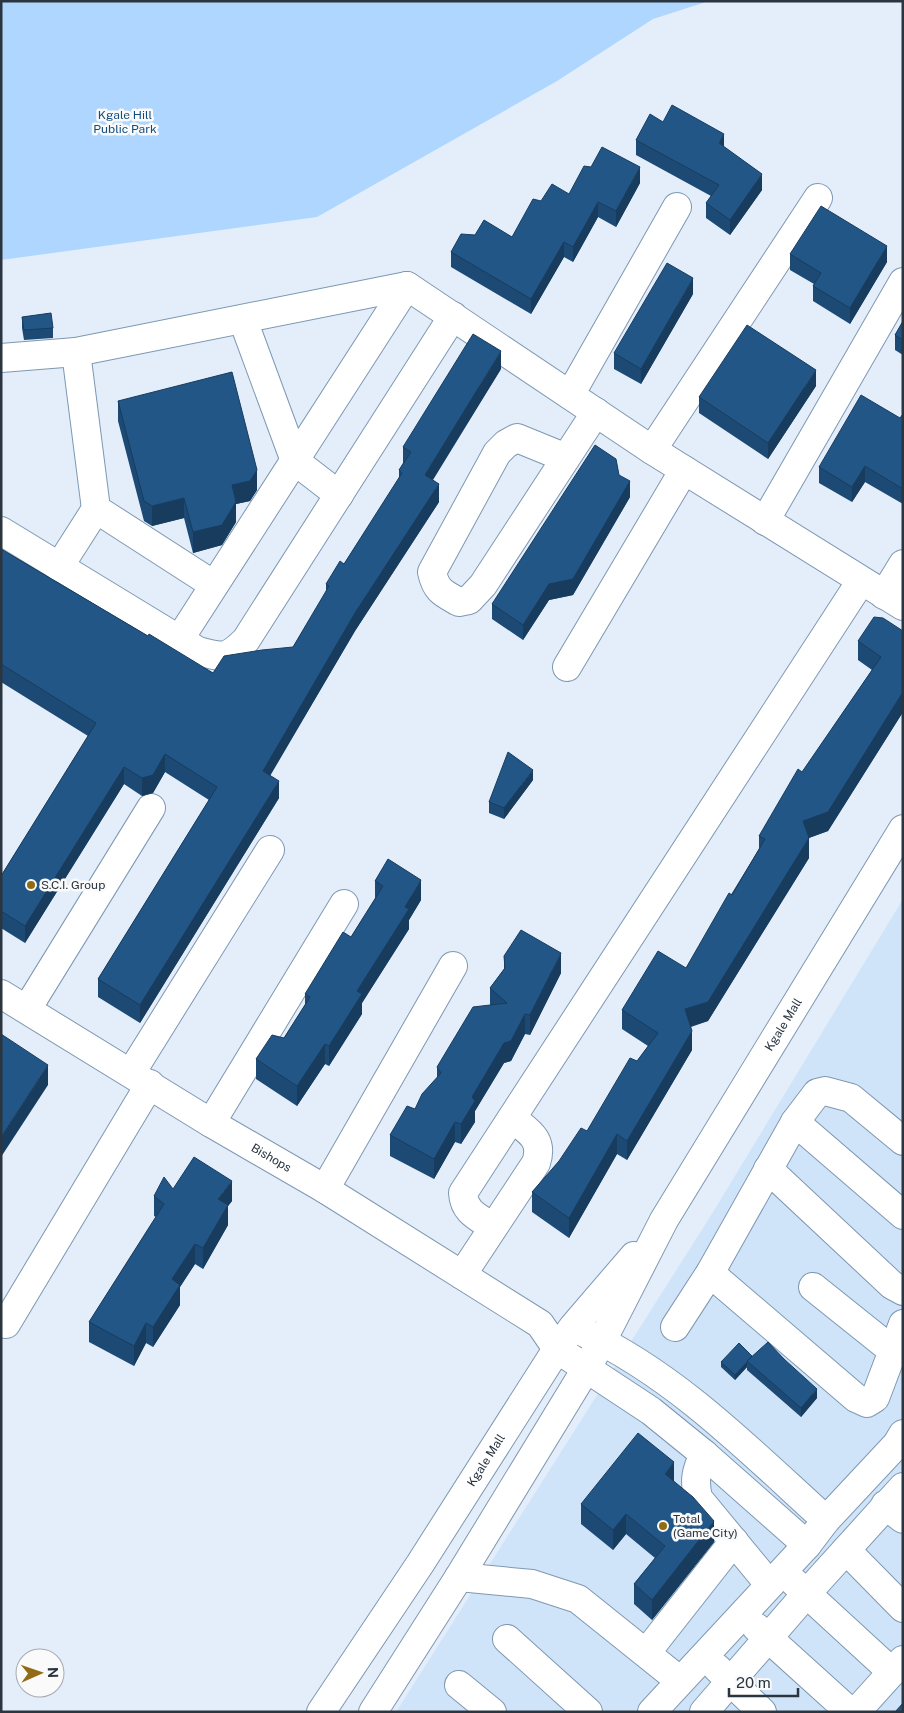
<svg xmlns="http://www.w3.org/2000/svg" width="904" height="1713" font-family="'Public Sans',sans-serif">
  <rect width="100%" height="100%" fill="#e3eefa"/>
  <!-- built -->
  <path fill="#d0e4f9" d="M903 899V1712H396L710 1217Z"/>
  <!-- green -->
  <path fill="#aed6ff" d="M1 1H709L653 19 557 81 317 217 1 260Z"/>
  <g fill="none" stroke-linecap="round" stroke-linejoin="round">
    <defs>
      <g id="minor">
        <path d="M243 320 295 461 339 495"/>
        <path d="M76 352 96 509 214 585"/>
        <path d="M1 358 76 352 407 286 652 450 903 606"/>
        <path d="M570 395 677 207"/>
        <path d="M652 450 818 198"/>
        <path d="M566 458 517 438 506 444 497 453 432 572C436 591 443 593 459 602L469 600 483 585 596 412"/>
        <path d="M765 521 903 282"/>
        <path d="M1 531 198 651C223 658 227 659 246 640L453 316"/>
        <path d="M59 567 96 509"/>
        <path d="M884 595 903 564"/>
        <path d="M179 640 407 286"/>
        <path d="M567 667 684 470"/>
        <path id="s1" d="M1 994 211 1123 325 1189 540 1324 557 1349 651 1411 704 1454 807 1545"/>
        <path d="M27 1009 151 808"/>
        <path d="M131 1073 270 850"/>
        <path d="M795 1122 903 1215"/>
        <path d="M211 1123 344 904"/>
        <path d="M768 1169 892 1285 903 1291"/>
        <path d="M325 1189 453 966"/>
        <path d="M493 1227C478 1217 464 1212 463 1193L861 581"/>
        <path d="M710 1273 856 1398 867 1403 875 1398 903 1324"/>
        <path d="M462 1275 536 1163C544 1139 529 1132 512 1118"/>
        <path d="M813 1287 893 1351"/>
        <path d="M6 1324 150 1084"/>
        <path d="M675 1327 710 1273 795 1122 817 1093 825 1091 851 1098 903 1141"/>
        <path d="M585 1333C678 1377 752 1453 826 1520"/>
        <path d="M704 1454C696 1471 694 1480 698 1498L769 1584"/>
        <path d="M885 1505 903 1519"/>
        <path d="M846 1550 903 1608"/>
        <path d="M459 1577 532 1584 578 1599 679 1680"/>
        <path d="M794 1582 892 1672"/>
        <path d="M756 1627 850 1712"/>
        <path d="M507 1639 588 1712"/>
        <path d="M646 1653 734 1541"/>
        <path d="M717 1668 762 1712"/>
        <path d="M459 1685 492 1712"/>
        <path id="s2" d="M321 1712 420 1564 557 1349 573 1327 634 1256"/>
        <path id="s3" d="M373 1712 459 1577 586 1369 602 1341 664 1220 903 829"/>
        <path d="M652 1712 807 1545 826 1520 897 1444 903 1434"/>
        <path d="M704 1712 807 1593 903 1487"/>
        <path d="M856 1712 903 1660"/>
      </g>
    </defs>
    <!-- minor casing -->
    <use href="#minor" stroke="#7e98b2" stroke-width="30"/>
    <!-- minor -->
    <use href="#minor" stroke="#fff" stroke-width="28"/>
  </g>
  <!-- wall -->
  <path fill="#1d4a74" d="M663 122 724 147 762 190 730 235 706 218V203L711 196 636 155V140Z
    M640 183 616 227 598 217 573 262 564 257 531 314 451 267V252L512 237 569 194Z
    M790 254 887 262 850 324 813 301V286L814 284 790 270Z
    M693 294 641 384 614 369V353Z
    M22 317 53 328V338L24 340 22 328Z
    M903 321V355L895 350V335Z
    M501 369 432 480 439 502 355 631 270 775 279 798 140 1023 98 997V979L209 800 165 772 153 793 142 796 124 784 25 943 1 928V876L88 736 1 682V549L148 636 213 673 293 647 326 593V584L344 564 399 479V470L403 463V447Z
    M816 386 768 459 699 413V397Z
    M118 401 257 490 250 501 236 504V522L222 545 193 553 184 518 152 526 144 521 118 421Z
    M903 414V504L865 482 852 502 819 483V467L900 418Z
    M619 475 630 497 573 595 549 600 523 640 492 619V604Z
    M903 631V712L828 831 809 838V858L708 1021 691 1027 692 1050 627 1160 617 1154 569 1238 532 1212V1192L587 1131 648 1046 622 1029V1010L686 968 759 849V836L872 670 858 660V641Z
    M533 780 504 819 489 813V802Z
    M375 881 421 900 409 920V929L362 1003V1014L329 1066 325 1064 297 1106 256 1079V1059L284 1038 305 1005V994L351 937 375 899Z
    M504 956 561 973 530 1035 525 1034 511 1061 504 1063 475 1111V1122L461 1144 455 1142 434 1179 390 1156V1135L415 1109 437 1078V1067L490 1005V988L504 969Z
    M154 1196 232 1201 228 1206V1225L203 1269 195 1264 180 1287V1305L153 1347 146 1343 134 1366 89 1342V1322L156 1217 154 1216Z
    M752 1356 817 1398 801 1417 747 1370V1367L735 1380 721 1367V1362Z
    M674 1481 714 1542 652 1620 634 1604V1584L655 1558 626 1534 613 1550 581 1524V1504Z"/>
  <!-- shaded-wall -->
  <path fill="#183c5e" d="M724 134V149L719 143Z
    M640 167V183L616 227V211Z
    M762 174V190L730 235V220Z
    M598 202V217L573 262V247Z
    M564 242V257L531 314V299Z
    M887 246V262L850 324V308Z
    M693 278V294L641 384V369Z
    M501 351V369L425 493V475Z
    M816 370V386L768 459V443Z
    M865 466V482L852 502V487Z
    M257 470V490L250 501 236 504V522L222 545 193 553V532L232 485Z
    M630 481V497L573 595 549 600 523 640V625L549 584Z
    M439 484V502L355 631 263 788V771L355 613Z
    M184 498V518L152 526V506Z
    M903 692V712L828 831 803 840V821Z
    M165 754V772L153 793 142 796V778Z
    M124 767V784L25 943V926Z
    M533 770V780L504 819V808Z
    M279 781V798L140 1023V1005Z
    M809 838V858L708 1021 685 1028V1009Z
    M421 880V900L409 920V929L362 1003V1014L329 1066V1046L357 991 405 907Z
    M561 953V973L530 1035V1015Z
    M525 1014V1034L511 1061 504 1063 475 1111V1122L461 1144V1124L472 1097 504 1043Z
    M692 1031V1050L627 1160V1141Z
    M325 1044V1064L297 1106V1086Z
    M48 1065V1085L1 1157V1137Z
    M455 1122V1142L434 1179V1159Z
    M617 1134V1154L569 1238V1218Z
    M232 1181V1201L228 1206V1225L203 1269V1248L218 1199Z
    M195 1244V1264L180 1287V1305L153 1347V1327L172 1279Z
    M146 1323V1343L134 1366V1346Z
    M747 1362V1367L735 1380V1375Z
    M817 1389V1398L801 1417V1408Z
    M674 1462V1483L665 1474Z
    M626 1514V1534L613 1550V1530Z
    M714 1521V1542L652 1620V1600Z"/>
  <!-- building -->
  <path fill="#225687" stroke="#183c5e" d="M672 105 724 134 719 143 762 174 730 220 706 203 719 185 636 140 650 114 663 122Z
    M602 147 640 167 616 211 598 202 573 247 564 242 531 299 451 252 461 234 475 235 484 220 512 237 533 199 541 201 552 184 569 194 584 166 591 167Z
    M821 206 887 246 850 308 813 286 821 273 790 254Z
    M667 263 693 278 641 369 614 353Z
    M51 313 53 328 24 330 22 317Z
    M903 321V340L895 335Z
    M747 325 816 370 768 443 699 397Z
    M473 334 501 351 425 475 439 484 355 613 263 771 279 781 140 1005 98 979 217 787 165 754 153 775 142 778 124 767 25 926 1 911V876L96 723 1 664V549L148 636 149 634 213 673 224 656 262 650 293 647 329 586 326 584 340 561 344 564 402 473 399 470 411 452 403 447Z
    M232 372 257 470 250 481 232 485 236 502 222 525 193 532 184 498 152 506 144 501 118 401Z
    M861 395 900 418 903 414V489L865 466 852 487 819 467Z
    M595 445 616 459 619 475 630 481 573 579 549 584 523 625 492 604Z
    M874 617 883 618 903 631V692L828 812 803 821 809 838 708 1002 685 1009 692 1031 627 1141 617 1134 569 1218 532 1192 559 1161 581 1128 587 1131 630 1058 637 1061 658 1033 622 1010 658 951 686 968 729 893 732 895 765 839 759 836 798 769 802 772 881 657 858 641Z
    M508 752 533 770 504 808 489 802Z
    M388 859 421 880 405 907 409 909 357 991 362 994 329 1046 325 1044 297 1086 256 1059 272 1035 284 1038 310 997 305 994 343 932 351 937 383 886 375 881Z
    M521 930 561 953 530 1015 525 1014 511 1041 504 1043 472 1097 475 1101 461 1124 455 1122 434 1159 390 1135 407 1106 415 1109 422 1094 441 1073 437 1067 473 1007 507 1003 490 988 505 968 504 956Z
    M1 1034 48 1065 1 1137Z
    M194 1157 232 1181 218 1199 228 1205 203 1248 195 1244 172 1279 180 1285 153 1327 146 1323 134 1346 89 1322 164 1204 154 1196 164 1177 173 1189Z
    M768 1342 784 1359 817 1389 801 1408 747 1361Z
    M739 1343 752 1356 747 1361H748L735 1375 721 1362Z
    M638 1433 674 1462 665 1474 693 1497 714 1521 652 1600 634 1584 665 1546 626 1514 613 1530 581 1504Z
    M903 1703V1712H895Z"/>
  <!-- markers -->
  <g fill="#936b14" stroke="#fafafa" stroke-width="2">
    <circle cx="31" cy="885" r="5"/>
    <circle cx="663" cy="1526" r="5"/>
  </g>
  <g text-anchor="middle" stroke-width="5" stroke-linejoin="round" paint-order="stroke">
    <!-- park labels -->
    <g font-size="12" fill="#124d7f" stroke="#fafafa">
      <text x="125" y="119">Kgale Hill<tspan x="125" dy="14">Public Park</tspan></text>
    </g>
    <!-- poi labels -->
    <g font-size="12" fill="#2a3540" stroke="#fafafa" text-anchor="start">
      <text x="41" y="889">S.C.I. Group</text>
      <text x="673" y="1523">Total<tspan x="673" dy="14">(Game City)</tspan></text>
    </g>
    <!-- street labels -->
    <g font-size="12" fill="#2a3540" stroke="#fafafa">
      <text dy="4" stroke="none"><textPath href="#s3" startOffset="801">Kgale Mall</textPath></text>
      <text dy="4" stroke="none"><textPath href="#s1" startOffset="316">Bishops</textPath></text>
      <text dy="4" stroke="none"><textPath href="#s2" startOffset="301">Kgale Mall</textPath></text>
    </g>
  </g>
  <!-- border -->
  <rect width="904" height="1713" fill="none" stroke="#2a3540" stroke-width="5"/>
  <!-- north arrow -->
  <g transform="translate(40 1673) rotate(88)"><circle r="24" fill="#fafafa" stroke="#a7abb0"/>
  <path d="M0-4L9 19L0 12L-9 19Z" fill="#936b14"/>
  <text y="-8" font-size="14" font-weight="bold" text-anchor="middle" fill="#2a3540">N</text>
  </g>
  <!-- scale -->
  <path d="M729 1688v8h69v-8" fill="none" stroke="#2a3540" stroke-width="2.5"/>
  <text x="736" y="1688" font-size="15" fill="#2a3540" stroke="#fafafa" stroke-width="4" paint-order="stroke">20 m</text>
</svg>
